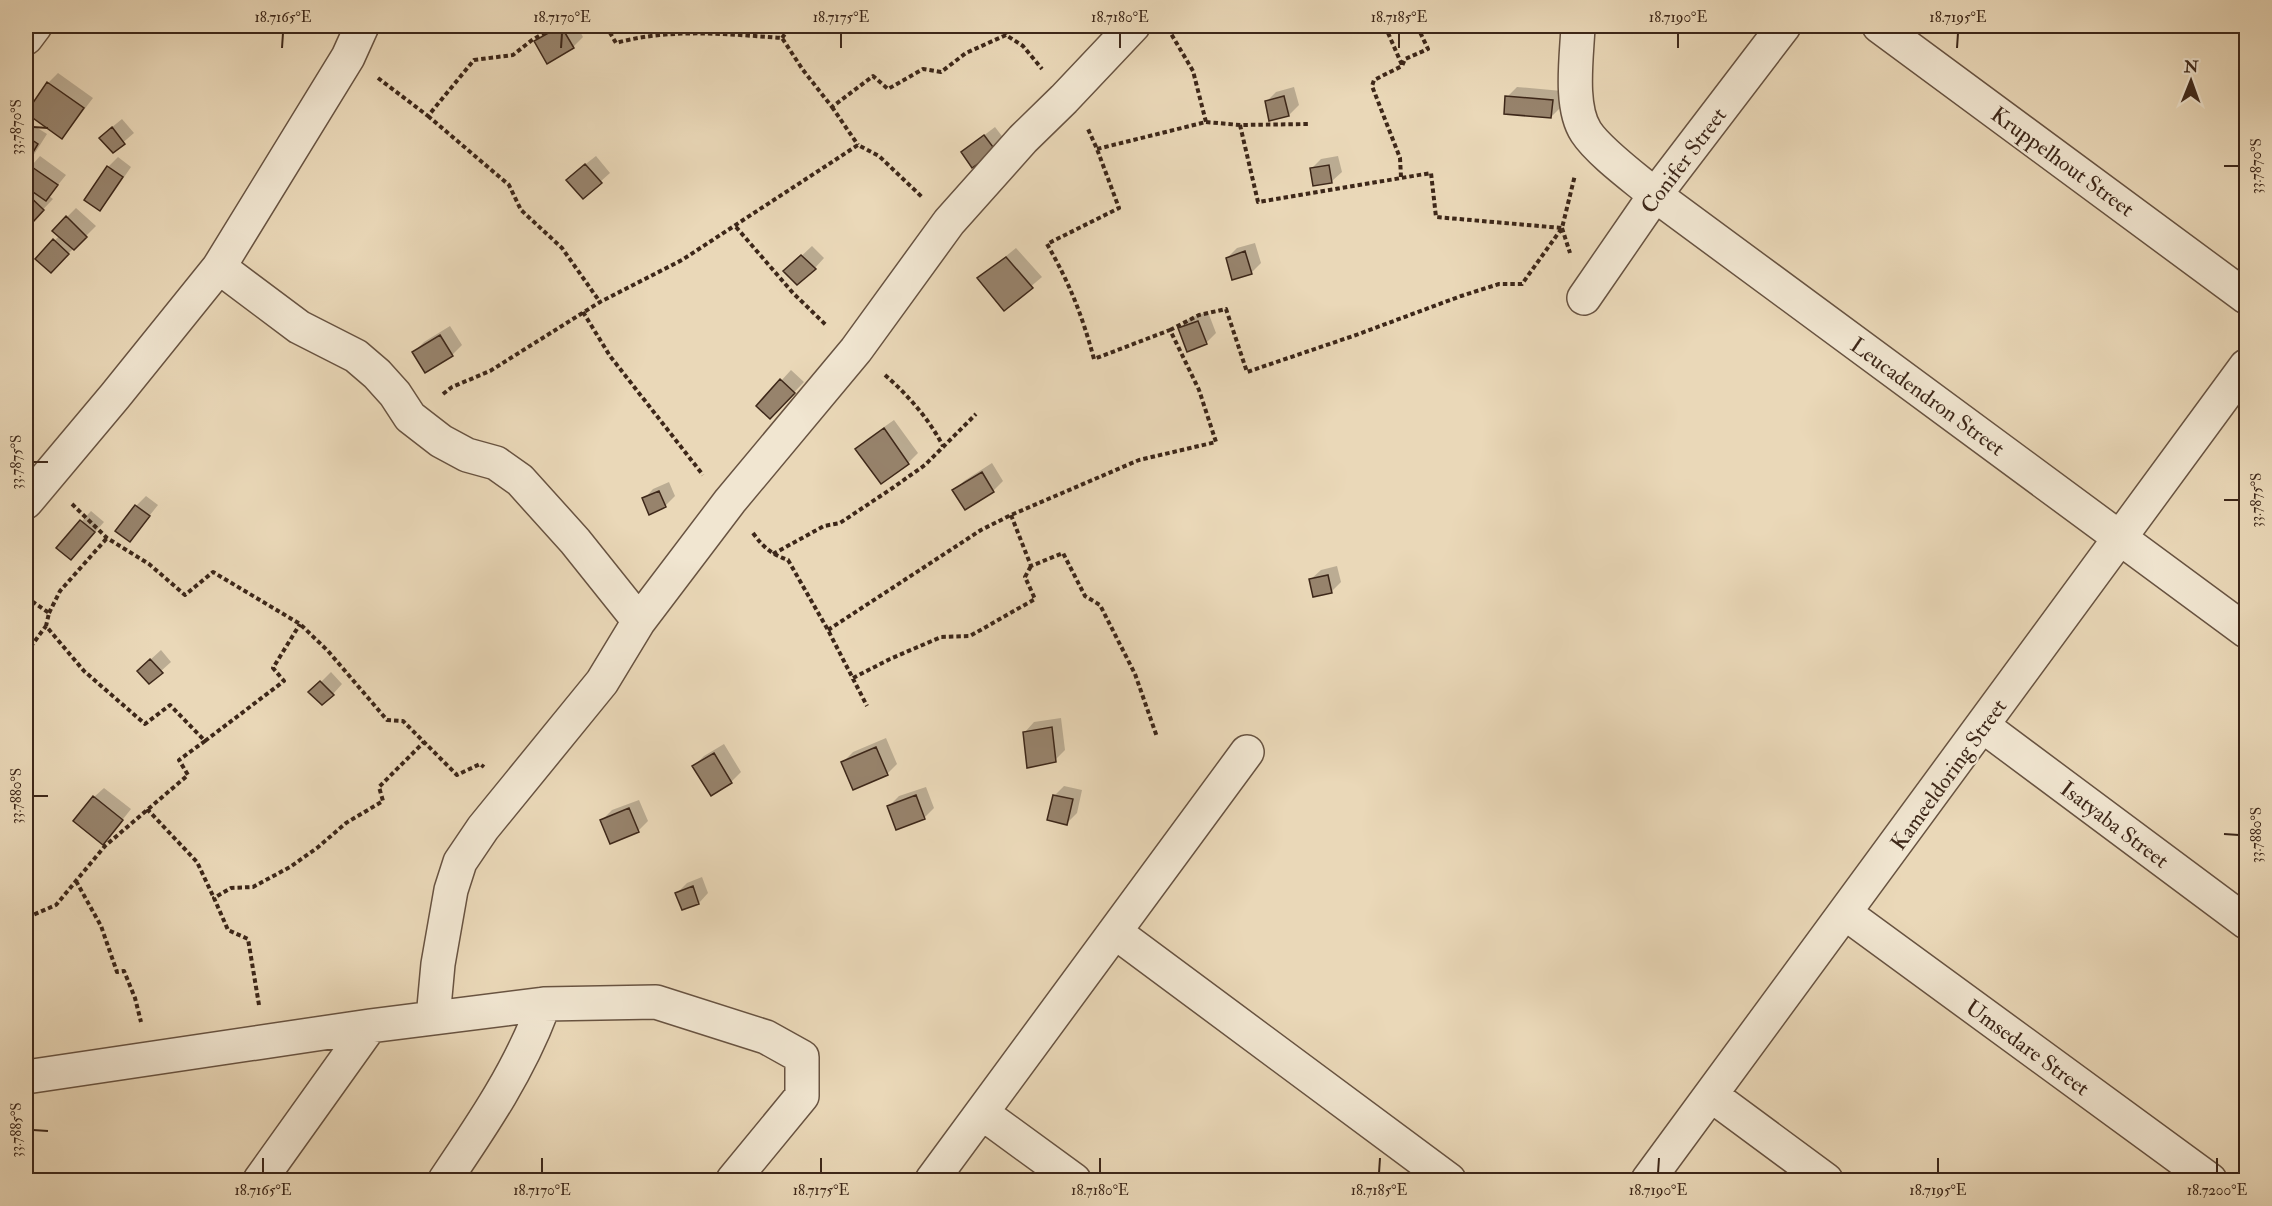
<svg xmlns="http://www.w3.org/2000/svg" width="2272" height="1206" font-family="'IM FELL Double Pica',serif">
  <rect width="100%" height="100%" fill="#ead8b8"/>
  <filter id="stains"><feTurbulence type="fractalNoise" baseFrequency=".00333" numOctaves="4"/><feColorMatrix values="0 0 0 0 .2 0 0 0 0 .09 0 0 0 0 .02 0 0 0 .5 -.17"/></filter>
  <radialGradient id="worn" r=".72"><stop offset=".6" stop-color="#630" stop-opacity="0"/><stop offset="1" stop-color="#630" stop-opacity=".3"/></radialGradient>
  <!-- shadow -->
  <path fill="#0003" d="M556 26H577L583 37 573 47 547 62 536 41 545 32Z
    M58 73 93 98 71 127 62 137 48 83Z
    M1294 87 1299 105 1289 115 1266 102 1276 92Z
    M1517 87 1562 91 1561 107 1551 117 1507 97Z
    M122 119 134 133 113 151 111 128Z
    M28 122 47 134 26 167V124Z
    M995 127 1005 140 972 166 962 152Z
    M40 156 66 175 49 196 53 199 32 221 26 214V196L32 189 26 185V172Z
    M596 156 610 173 600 182 578 170Z
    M1338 156 1342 172 1332 181 1311 169 1321 159Z
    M118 157 131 167 109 199 99 209 108 167Z
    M76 208 96 226 60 262 37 259 60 235 67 217Z
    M1255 243 1261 263 1251 273 1227 258 1237 248Z
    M812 246 824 258 815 268 795 262Z
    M1016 248 1042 277 1004 309 979 278Z
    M1208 312 1216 333 1206 343 1180 328 1190 318Z
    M450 326 462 345 452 355 414 352 424 342Z
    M791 370 804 382 780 407 758 406Z
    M894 420 918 453 908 463 857 449 867 439Z
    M992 463 1003 481 993 491 965 508 954 491 964 481Z
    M669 482 675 496 665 506 644 499 653 489Z
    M146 496 158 505 130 540 136 506Z
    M91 511 104 522 81 548 59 547Z
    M1337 566 1341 582 1331 592 1311 579 1321 570Z
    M161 650 171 662 161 671 149 661Z
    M331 672 342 684 333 694 311 692Z
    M1061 718 1065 750 1055 760 1025 732 1034 722Z
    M886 738 897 764 887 774 854 788 843 762 853 752Z
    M724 744 741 772 731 782 694 766 704 756Z
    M1064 786 1082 790 1077 813 1067 823 1054 796Z
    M926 787 934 808 924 818 889 806 899 796Z
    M104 788 131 809 112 833 94 797Z
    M639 800 648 821 638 831 602 820 612 810Z
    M702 877 708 893 699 903 683 908 677 893 687 883Z"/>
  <!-- building -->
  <path fill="#97836c" stroke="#3d2719" stroke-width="1.5" d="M561 26 574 48 547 64 534 41Z
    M612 26H632L616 33Z
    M47 82 84 108 62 139 26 113Z
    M1284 96 1289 116 1269 121 1265 101Z
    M1505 96 1553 100 1551 118 1504 114Z
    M112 127 125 144 113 153 99 138Z
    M984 135 996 151 972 168 961 152Z
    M26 136 38 144 26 164Z
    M585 164 602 183 583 199 566 180Z
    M29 165 58 185 46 201 26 187V169Z
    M1329 165 1332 183 1313 186 1310 168Z
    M107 166 123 177 100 211 84 200Z
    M26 193 44 210 32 223 26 216Z
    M66 216 87 237 74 250 52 231Z
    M53 239 69 254 51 273 35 259Z
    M1245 251 1252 274 1232 280 1226 258Z
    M801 255 816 269 797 285 783 271Z
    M1006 257 1033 288 1004 311 977 278Z
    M1198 321 1207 344 1187 352 1178 328Z
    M440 335 453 356 425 373 412 352Z
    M780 379 795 393 770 419 756 406Z
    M884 428 909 464 881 484 855 449Z
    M982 472 994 492 965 510 952 490Z
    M659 491 666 507 649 515 642 498Z
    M135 505 150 516 130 542 115 531Z
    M80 520 95 532 71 560 56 548Z
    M1328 575 1332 593 1313 597 1309 579Z
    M150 659 163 673 149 684 137 671Z
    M320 681 334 695 322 705 308 692Z
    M1052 727 1056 762 1027 768 1023 732Z
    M876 747 888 775 853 790 841 762Z
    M714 753 732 783 711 796 692 766Z
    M916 795 925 819 896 830 887 806Z
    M1053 795 1073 799 1067 825 1047 820Z
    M93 796 123 820 103 845 73 821Z
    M629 808 639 832 610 844 600 820Z
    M693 886 699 904 682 910 675 893Z"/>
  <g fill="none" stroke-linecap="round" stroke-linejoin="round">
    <defs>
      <path id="minor" d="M1578 26C1577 55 1569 106 1586 132 1599 152 1636 179 1655 195L2246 631
        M1879 26 2246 297
        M26 38 35 26
        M219 267 299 327 356 356 377 374 395 394 410 417 441 441 467 455 496 463 520 480 575 541 639 621
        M1584 298 1655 195 1784 26
        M26 502 115 396 219 267 348 57 362 26
        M1983 726 2246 922
        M1845 913 2210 1180
        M1115 932 1449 1180
        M433 1018 438 964 451 890 460 862 483 828 602 682 639 621 730 501 856 350 949 222 1023 139 1064 99 1133 26
        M26 1077 370 1026 544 1004 656 1002 766 1037 802 1057V1096L733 1180
        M1711 1095 1826 1180
        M982 1113 1074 1180
        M260 1180 370 1026
        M445 1180C483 1124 521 1068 544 1004
        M932 1180 1247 752
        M1648 1180 2246 366"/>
    </defs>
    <!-- minor casing -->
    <use href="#minor" stroke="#685341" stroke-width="36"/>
    <!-- path -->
    <path stroke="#3d2719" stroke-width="4" stroke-dasharray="4.5 3" stroke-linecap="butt" d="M606 26 616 43C670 28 726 34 782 38L803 70 832 107 873 76 888 89 923 69 941 72 966 53 1006 35 1023 46 1042 69
      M1000 26 1006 35
      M1385 26 1402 65
      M782 38 791 26
      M378 78 428 116 474 60 513 55 532 40 556 26
      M832 107 858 145
      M428 116 509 185 521 210 562 248 600 302
      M1206 122 1240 125 1309 124
      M1240 125 1258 202 1431 173 1436 217 1562 228 1575 175
      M1097 149 1206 122 1193 71 1170 32
      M1401 177 1400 158 1372 86 1374 80 1402 66 1405 59 1428 49 1419 30 1427 26
      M736 227 793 293 827 326
      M1562 228 1570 253
      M583 312 610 356 703 475
      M1170 330 1199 315 1226 309 1247 372 1356 335 1461 296 1499 284H1522L1562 228
      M885 375C908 395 929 419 943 446
      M443 394 452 387 490 371 600 302 682 260 858 145 879 156 922 197
      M72 504 107 538 149 564 185 595 213 572 300 624 328 651 387 720 403 721 457 775 480 764 484 767
      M1011 515 1031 566 1063 553 1085 596 1100 605 1135 674 1157 737
      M753 533C763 547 771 554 788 560L828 630 867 706
      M773 554 824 526 840 523 891 489 925 465 976 414
      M26 597 49 613 46 626 84 671 145 724 170 705 205 741 179 760 188 775 105 846 56 905 26 918
      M49 613 60 591 107 538
      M828 630 981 530 1011 515 1139 460 1216 442 1199 390 1170 330 1094 359C1082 315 1070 284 1047 244L1119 208 1097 149 1088 129
      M26 653 46 626
      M853 678 890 659 941 637 970 636 1035 599 1025 577 1031 566
      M205 741 284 681 273 668 300 624
      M147 809 197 862 214 898
      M76 881 101 926 117 972 124 971 135 998 141 1022
      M259 1005 248 939 228 930 214 898 231 888 253 887 290 867 317 848 346 823 383 801 379 787 424 742"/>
    <!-- minor -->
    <use href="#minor" stroke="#f1e6d1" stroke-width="33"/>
  </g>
  <!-- ticks -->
  <path fill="none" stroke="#3d2719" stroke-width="2" d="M282 48 283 33M561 48 562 33M841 48V33M1120 48V33M1399 48V33M1678 48V33M1957 48 1958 33M33 127 48 128M2224 166H2239M33 462H48M2224 500H2239M33 796H48M2224 834 2239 835M33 1130 48 1131M263 1173V1158M542 1173V1158M821 1173V1158M1100 1173V1158M1379 1173 1380 1158M1658 1173 1659 1158M1938 1173V1158M2217 1173V1158"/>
  <g text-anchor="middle" stroke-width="4.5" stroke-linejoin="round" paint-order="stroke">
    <!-- street labels -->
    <g font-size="22" fill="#3d2719" stroke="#f1e6d1">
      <text transform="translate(1683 160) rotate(-53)" y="8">Conifer Street</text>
      <text transform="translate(2063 161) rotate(36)" y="8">Kruppelhout Street</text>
      <text transform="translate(1928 396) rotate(36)" y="8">Leucadendron Street</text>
      <text transform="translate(1948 774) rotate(-54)" y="8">Kameeldoring Street</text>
      <text transform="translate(2115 824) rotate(37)" y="8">Isatyaba Street</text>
      <text transform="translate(2028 1047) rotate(36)" y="8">Umsedare Street</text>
    </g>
  </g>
  <!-- margin -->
  <rect width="2272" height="1206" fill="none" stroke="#ead8b8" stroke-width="66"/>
  <!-- north arrow -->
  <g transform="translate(2191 81) rotate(1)" stroke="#f1e6d1" stroke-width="4.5" paint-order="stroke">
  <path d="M0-4.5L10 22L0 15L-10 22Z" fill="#3d2719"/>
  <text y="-9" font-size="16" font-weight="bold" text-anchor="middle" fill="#3d2719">N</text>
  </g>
  <rect x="33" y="33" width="2206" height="1140" fill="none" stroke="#3d2719" stroke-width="2"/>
  <g font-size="15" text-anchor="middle" fill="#3d2719">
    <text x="283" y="22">18.7165°E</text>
    <text x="562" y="22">18.7170°E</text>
    <text x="841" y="22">18.7175°E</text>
    <text x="1120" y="22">18.7180°E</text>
    <text x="1399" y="22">18.7185°E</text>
    <text x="1678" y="22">18.7190°E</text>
    <text x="1958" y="22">18.7195°E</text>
    <text transform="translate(16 127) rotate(-90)" y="5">33.7870°S</text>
    <text transform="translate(2256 166) rotate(-90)" y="5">33.7870°S</text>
    <text transform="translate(16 462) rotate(-90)" y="5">33.7875°S</text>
    <text transform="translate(2256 500) rotate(-90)" y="5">33.7875°S</text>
    <text transform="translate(16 796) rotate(-90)" y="5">33.7880°S</text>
    <text transform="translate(2256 835) rotate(-90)" y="5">33.7880°S</text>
    <text transform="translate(16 1130) rotate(-90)" y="5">33.7885°S</text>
    <text x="263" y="1195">18.7165°E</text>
    <text x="542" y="1195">18.7170°E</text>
    <text x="821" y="1195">18.7175°E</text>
    <text x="1100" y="1195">18.7180°E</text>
    <text x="1379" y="1195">18.7185°E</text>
    <text x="1658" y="1195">18.7190°E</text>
    <text x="1938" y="1195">18.7195°E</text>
    <text x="2217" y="1195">18.7200°E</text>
  </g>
  <rect width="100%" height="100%" filter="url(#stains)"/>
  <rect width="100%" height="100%" fill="url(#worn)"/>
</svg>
